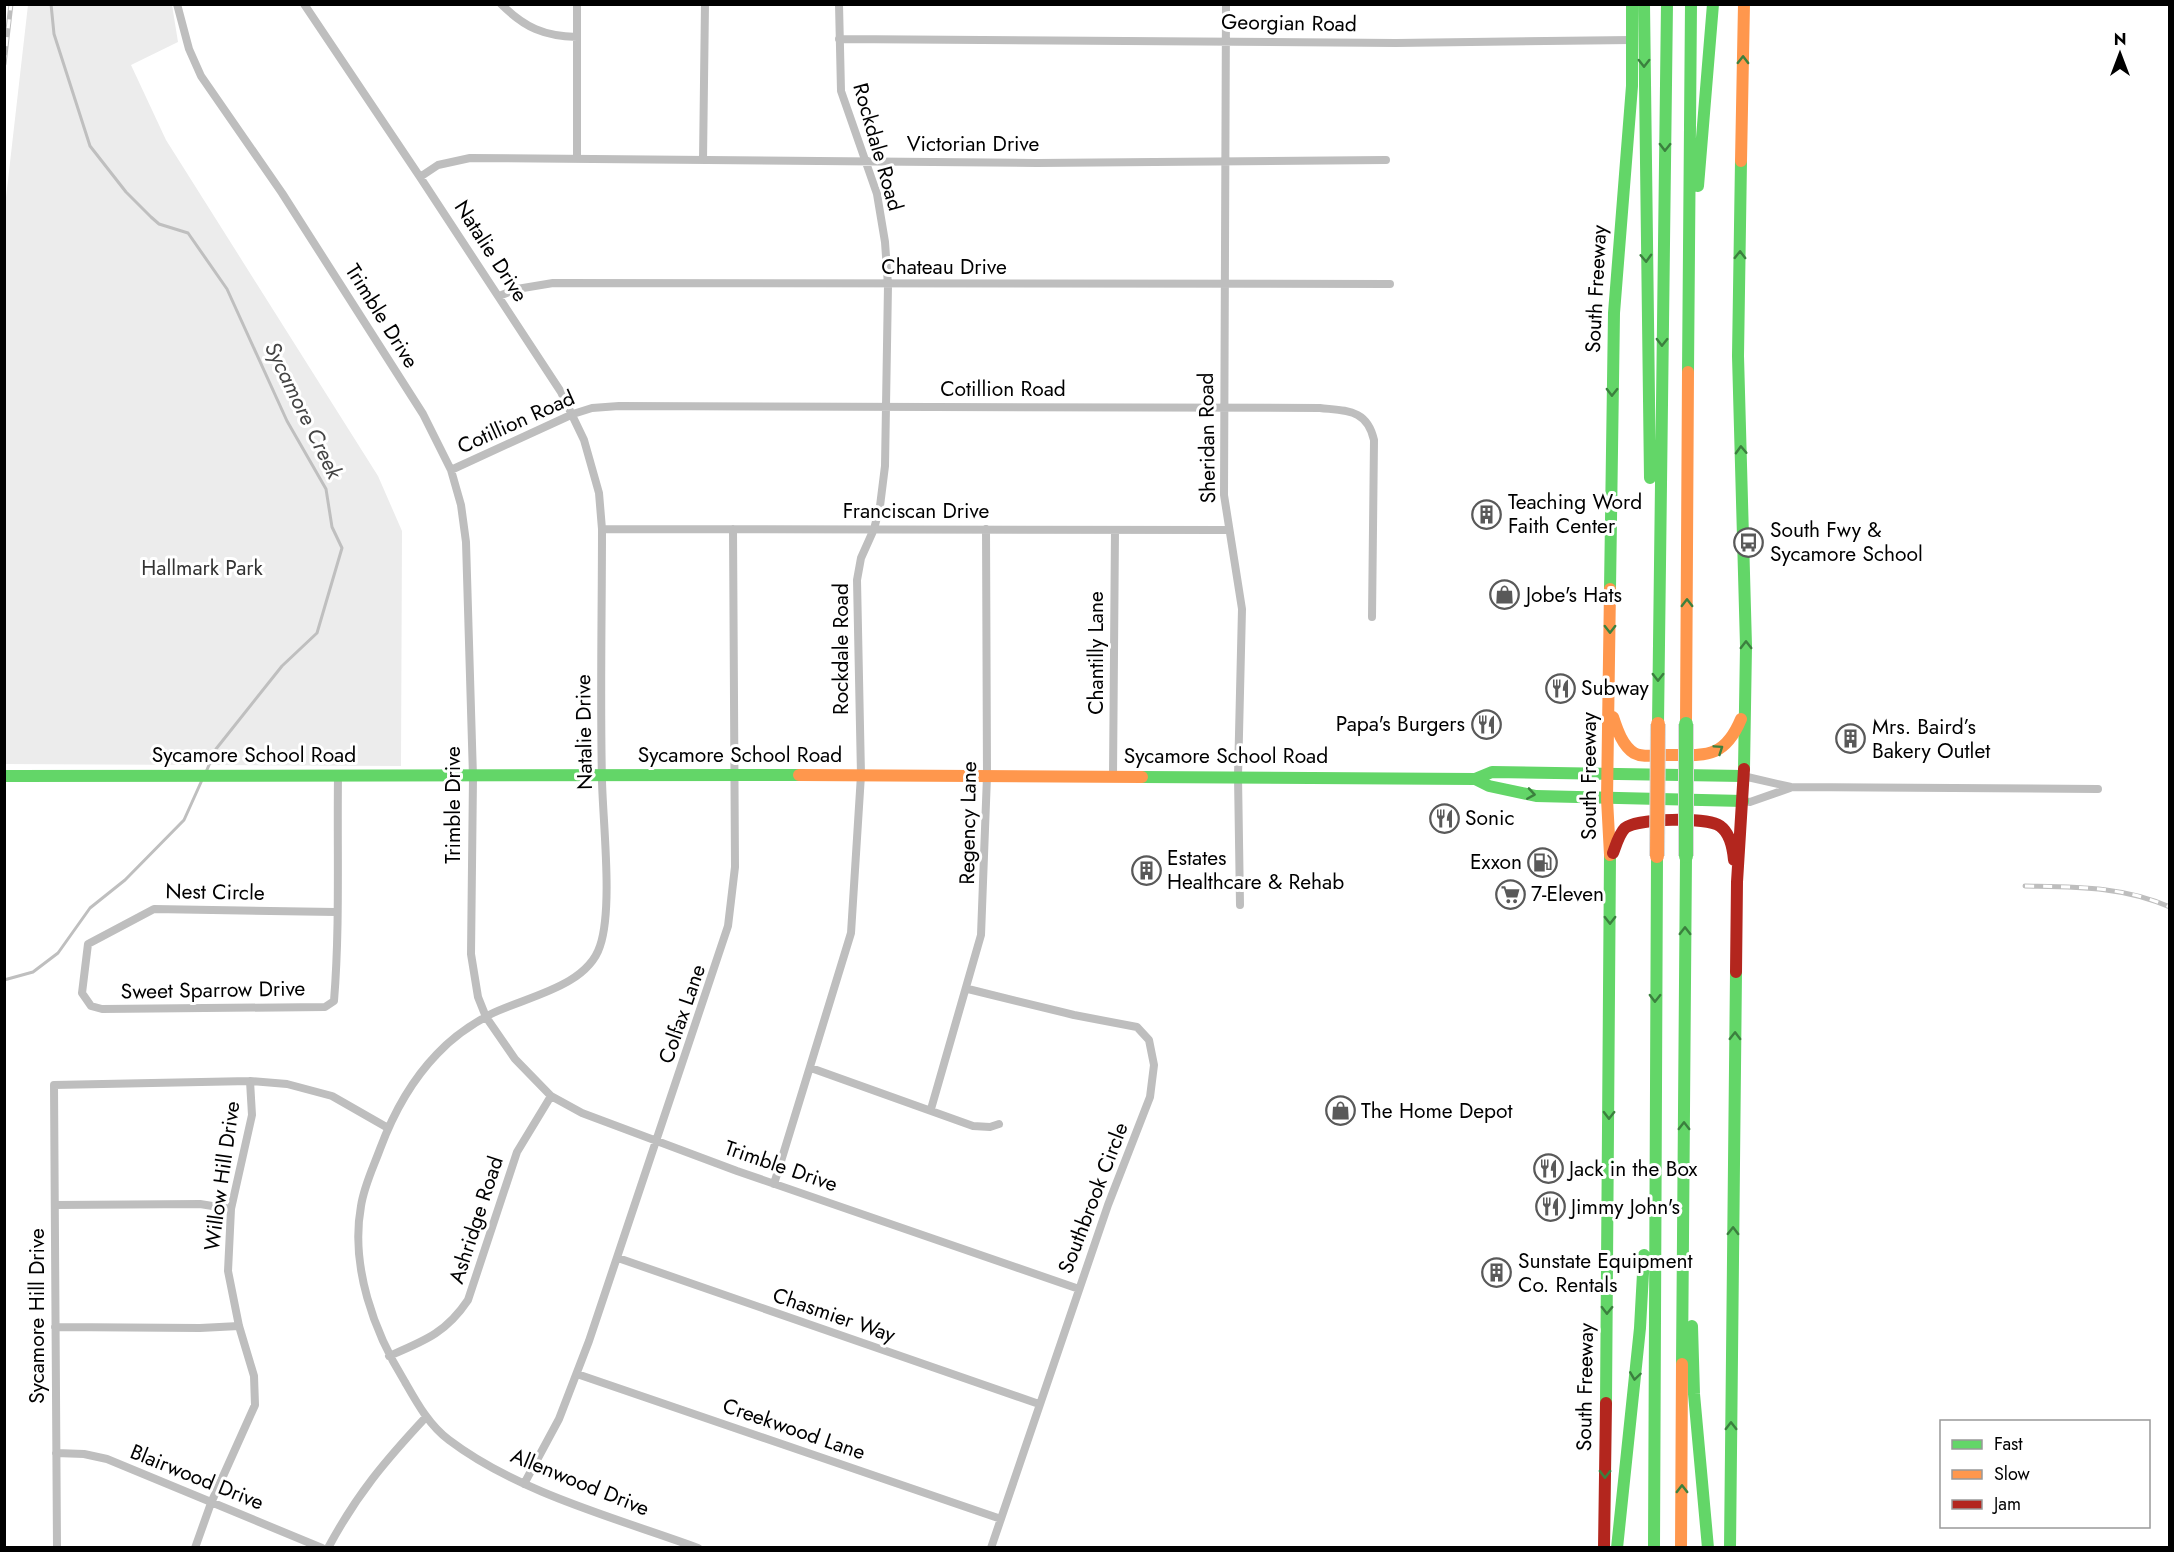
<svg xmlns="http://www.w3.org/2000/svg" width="2174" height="1552" font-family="Jost,sans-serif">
  <rect width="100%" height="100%" fill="#fff"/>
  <!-- green -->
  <path fill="#ececec" d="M28 5H172L178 42 131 65 166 140 378 476 402 531 401 766 5 764 4 215Z"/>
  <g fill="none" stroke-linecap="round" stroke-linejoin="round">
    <!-- stream -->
    <path stroke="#bfbfbf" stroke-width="3" d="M51 4 54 34 90 146 126 192 151 217 159 224 188 233 227 289 287 421 326 489 332 527 342 548 317 633 282 666 216 749 206 772
      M4 980 33 972 58 953 90 908 125 880 184 820 202 780"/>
    <!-- street -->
    <path stroke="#bebebe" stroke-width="8" d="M177 4 189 49 201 76 282 193 423 414 451 470 461 505 466 542 473 777 471 954 478 997 486 1017 515 1059 551 1096 582 1113 737 1171 1079 1289
      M304 4 420 177 561 392 584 440 599 493 602 529C602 613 600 697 602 781 603 824 613 908 600 946 587 987 525 997 491 1014 472 1024 452 1038 437 1054 411 1081 393 1114 380 1149 373 1168 364 1186 361 1206 350 1266 374 1332 405 1382 417 1403 429 1425 449 1440 519 1493 616 1518 698 1548
      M501 4C525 28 544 36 577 37
      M1226 4 1224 495 1242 609 1238 776 1240 905
      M839 39 1396 43 1632 40
      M577 159V4
      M703 160 705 4
      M420 177 438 165 470 158 1037 163 1386 160
      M499 296 517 289 553 283 1390 284
      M451 470 573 414 592 408 619 406 1320 408C1347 411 1367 409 1374 440L1372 617
      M602 529 1229 530
      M1113 776 1115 530
      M1743 776 1791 787 2098 789
      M1743 801 1750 802 1790 788
      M336 912 154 909 88 944 82 993 91 1006 102 1009 325 1007 334 1001C340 927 337 851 338 776
      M968 989 1074 1015 1137 1027 1149 1040 1154 1065 1150 1097 1108 1205 991 1548
      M811 1068 973 1126 990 1127 999 1124
      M931 1109 981 935 987 776 986 529
      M774 1184 851 933 861 775 857 580 861 558 874 529 880 506 885 466 888 285 885 242 877 194 841 91 839 4
      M55 1205 200 1204 231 1209
      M618 1258 1039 1404
      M55 1327 200 1328 239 1326
      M389 1356C424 1341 446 1333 468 1300L517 1152 551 1096
      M577 1374 1001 1519
      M56 1453 84 1454 107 1459 322 1548
      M524 1484 559 1419 589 1341 728 926 735 867 733 529
      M57 1548 54 1085 250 1081 287 1084 332 1096 388 1128
      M195 1548 211 1503 255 1405 254 1376 239 1326 228 1271 231 1209 252 1115 250 1081
      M328 1548C357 1494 385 1461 426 1417"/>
    <!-- fast -->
    <path stroke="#63d668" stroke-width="12" d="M1644 4 1650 478
      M1741 161 1738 356 1746 646 1744 769
      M1698 186 1713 4
      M1688 372 1691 4
      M1610 589 1614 313 1632 86V4
      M1658 724 1667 4
      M4 776 799 775
      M1142 777 1475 779 1492 772 1743 776
      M1475 779 1489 786 1536 796 1743 801
      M1692 1326 1694 1394 1708 1548
      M1682 1364 1686 856
      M1606 1403 1610 855
      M1617 1548 1640 1328 1644 1255
      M1654 1548 1657 856
      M1730 1548 1736 972"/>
    <!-- slow -->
    <path stroke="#ff974d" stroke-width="12" d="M1741 161 1744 4
      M1613 717C1617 729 1622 745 1634 753 1643 758 1655 755 1666 755 1704 755 1724 760 1741 719
      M1686 724 1688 372
      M799 775 1142 777
      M1610 855 1607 799 1610 589
      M1681 1548 1682 1364"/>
    <!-- jam -->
    <path stroke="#b3261e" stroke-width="12" d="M1613 853C1616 845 1619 834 1625 828 1637 818 1707 817 1720 826 1730 833 1733 849 1734 860
      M1736 972 1737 882 1744 769
      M1604 1548 1606 1403"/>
    <defs>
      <path id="rail" d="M4 64 11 4
        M2025 886C2076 887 2122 886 2170 907"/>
    </defs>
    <!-- rail casing -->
    <use href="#rail" stroke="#bebebe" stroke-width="5"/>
    <!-- rail -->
    <use href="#rail" stroke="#fff" stroke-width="3" stroke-dasharray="9" stroke-linecap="butt"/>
    <defs>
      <path id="fast-bridge" d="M1686 724V856"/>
      <path id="slow-bridge" d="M1657 856 1658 724"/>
    </defs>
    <!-- fast-bridge casing -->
    <use href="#fast-bridge" stroke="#dbdbdb" stroke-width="16" stroke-linecap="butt"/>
    <!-- slow-bridge casing -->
    <use href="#slow-bridge" stroke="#dbdbdb" stroke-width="16" stroke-linecap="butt"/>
    <!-- fast-bridge -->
    <use href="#fast-bridge" stroke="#63d668" stroke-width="14"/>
    <!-- slow-bridge -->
    <use href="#slow-bridge" stroke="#ff974d" stroke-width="14"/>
  </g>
  <!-- one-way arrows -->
  <defs><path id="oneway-chevron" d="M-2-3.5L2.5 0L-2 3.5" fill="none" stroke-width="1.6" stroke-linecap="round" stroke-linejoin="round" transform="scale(1.5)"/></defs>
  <g stroke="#3b803e">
    <use href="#oneway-chevron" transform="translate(1743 60) rotate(-89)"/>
    <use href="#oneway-chevron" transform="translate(1644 63) rotate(90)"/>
    <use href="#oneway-chevron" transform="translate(1665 147) rotate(91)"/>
    <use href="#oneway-chevron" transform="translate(1740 255) rotate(-89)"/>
    <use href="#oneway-chevron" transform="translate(1646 258) rotate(88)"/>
    <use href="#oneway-chevron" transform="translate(1662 342) rotate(91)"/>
    <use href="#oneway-chevron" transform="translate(1612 392) rotate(91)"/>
    <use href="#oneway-chevron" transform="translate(1741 450) rotate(-92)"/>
    <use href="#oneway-chevron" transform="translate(1687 603) rotate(-90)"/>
    <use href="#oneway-chevron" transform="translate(1610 629) rotate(90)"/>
    <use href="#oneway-chevron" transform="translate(1746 645) rotate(-90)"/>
    <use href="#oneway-chevron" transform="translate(1658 677) rotate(90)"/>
    <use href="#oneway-chevron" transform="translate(1719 749) rotate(-34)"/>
    <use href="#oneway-chevron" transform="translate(1531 794) rotate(9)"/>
    <use href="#oneway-chevron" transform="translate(1610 920) rotate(90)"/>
    <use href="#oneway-chevron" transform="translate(1685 931) rotate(-90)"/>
    <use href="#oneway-chevron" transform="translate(1655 998) rotate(91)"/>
    <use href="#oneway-chevron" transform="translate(1735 1036) rotate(-89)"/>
    <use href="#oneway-chevron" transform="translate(1609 1115) rotate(91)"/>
    <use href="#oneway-chevron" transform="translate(1684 1126) rotate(-90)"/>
    <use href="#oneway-chevron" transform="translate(1733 1231) rotate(-89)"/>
    <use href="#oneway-chevron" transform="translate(1607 1310) rotate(91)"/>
    <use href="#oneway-chevron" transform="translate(1635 1376) rotate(98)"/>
    <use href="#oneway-chevron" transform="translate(1731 1426) rotate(-90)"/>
    <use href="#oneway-chevron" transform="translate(1605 1474) rotate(91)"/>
    <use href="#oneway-chevron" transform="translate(1682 1489) rotate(-90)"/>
  </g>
  <!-- icons -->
  <defs>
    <symbol id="building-ring" viewBox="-11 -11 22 22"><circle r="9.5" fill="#fff" stroke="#595959" stroke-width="1.5"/><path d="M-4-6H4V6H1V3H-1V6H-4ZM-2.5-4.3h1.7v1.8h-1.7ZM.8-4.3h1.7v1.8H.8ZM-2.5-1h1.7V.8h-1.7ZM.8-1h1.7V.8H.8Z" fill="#595959"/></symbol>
    <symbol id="bus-ring" viewBox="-11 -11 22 22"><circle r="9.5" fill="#fff" stroke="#595959" stroke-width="1.5"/><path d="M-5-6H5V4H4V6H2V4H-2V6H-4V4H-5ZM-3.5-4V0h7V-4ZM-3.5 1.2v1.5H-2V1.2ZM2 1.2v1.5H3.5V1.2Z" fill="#595959"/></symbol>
    <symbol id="shop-ring" viewBox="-11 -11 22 22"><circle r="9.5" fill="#fff" stroke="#595959" stroke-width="1.5"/><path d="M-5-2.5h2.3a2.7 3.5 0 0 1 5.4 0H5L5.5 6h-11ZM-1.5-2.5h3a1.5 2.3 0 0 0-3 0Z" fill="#595959"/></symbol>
    <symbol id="restaurant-ring" viewBox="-11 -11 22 22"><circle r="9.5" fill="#fff" stroke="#595959" stroke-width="1.5"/><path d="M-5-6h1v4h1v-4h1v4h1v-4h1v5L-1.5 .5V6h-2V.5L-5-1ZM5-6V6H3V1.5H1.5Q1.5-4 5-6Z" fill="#595959"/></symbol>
    <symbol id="fuel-ring" viewBox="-11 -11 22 22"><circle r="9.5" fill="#fff" stroke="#595959" stroke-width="1.5"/><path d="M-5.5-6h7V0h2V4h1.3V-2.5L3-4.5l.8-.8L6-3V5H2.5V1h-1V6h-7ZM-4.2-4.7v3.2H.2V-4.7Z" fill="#595959"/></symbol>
    <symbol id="supermarket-ring" viewBox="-11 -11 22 22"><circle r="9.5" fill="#fff" stroke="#595959" stroke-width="1.5"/><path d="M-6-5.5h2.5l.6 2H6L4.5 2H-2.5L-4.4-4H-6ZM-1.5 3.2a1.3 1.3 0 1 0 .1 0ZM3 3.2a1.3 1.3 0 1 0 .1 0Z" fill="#595959"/></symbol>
  </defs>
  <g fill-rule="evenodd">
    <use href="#building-ring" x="1470" y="498" width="33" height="33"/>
    <use href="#bus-ring" x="1732" y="526" width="33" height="33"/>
    <use href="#shop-ring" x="1488" y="578" width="33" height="33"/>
    <use href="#restaurant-ring" x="1544" y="672" width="33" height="33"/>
    <use href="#restaurant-ring" x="1470" y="708" width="33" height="33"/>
    <use href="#building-ring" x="1834" y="722" width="33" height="33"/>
    <use href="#restaurant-ring" x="1428" y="802" width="33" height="33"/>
    <use href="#fuel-ring" x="1526" y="846" width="33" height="33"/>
    <use href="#building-ring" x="1130" y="854" width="33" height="33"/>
    <use href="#supermarket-ring" x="1494" y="878" width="33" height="33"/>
    <use href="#shop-ring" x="1324" y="1094" width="33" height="33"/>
    <use href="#restaurant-ring" x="1532" y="1152" width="33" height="33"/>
    <use href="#restaurant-ring" x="1534" y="1190" width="33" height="33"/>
    <use href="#building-ring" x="1480" y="1256" width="33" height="33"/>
  </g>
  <g text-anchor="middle" stroke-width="6" stroke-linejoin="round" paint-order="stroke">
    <!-- street labels -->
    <g font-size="21" fill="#000" stroke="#fff">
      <text transform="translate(1289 23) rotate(1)" y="7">Georgian Road</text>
      <text x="973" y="151">Victorian Drive</text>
      <text transform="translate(878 147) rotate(74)" y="7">Rockdale Road</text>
      <text transform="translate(491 251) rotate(57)" y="7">Natalie Drive</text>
      <text x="944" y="274">Chateau Drive</text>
      <text transform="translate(1596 289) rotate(-87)" y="7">South Freeway</text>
      <text transform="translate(382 316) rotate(58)" y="7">Trimble Drive</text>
      <text x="1003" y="396">Cotillion Road</text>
      <text transform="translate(516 422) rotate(-24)" y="7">Cotillion Road</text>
      <text transform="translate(1207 438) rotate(-91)" y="7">Sheridan Road</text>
      <text x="916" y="518">Franciscan Drive</text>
      <text transform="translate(841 649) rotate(-90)" y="7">Rockdale Road</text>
      <text transform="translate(1096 653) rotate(-90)" y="7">Chantilly Lane</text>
      <text transform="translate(584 732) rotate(-91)" y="7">Natalie Drive</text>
      <text x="254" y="762">Sycamore School Road</text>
      <text x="740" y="762">Sycamore School Road</text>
      <text x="1226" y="763">Sycamore School Road</text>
      <text transform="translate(1589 776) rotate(-90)" y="7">South Freeway</text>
      <text transform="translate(453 805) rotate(-90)" y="7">Trimble Drive</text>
      <text transform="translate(968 823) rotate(-89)" y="7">Regency Lane</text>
      <text transform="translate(215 892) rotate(1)" y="7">Nest Circle</text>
      <text transform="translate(213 990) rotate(-1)" y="7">Sweet Sparrow Drive</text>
      <text transform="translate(682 1014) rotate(-71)" y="7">Colfax Lane</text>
      <text transform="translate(781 1166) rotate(19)" y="7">Trimble Drive</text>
      <text transform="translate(222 1176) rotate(-82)" y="7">Willow Hill Drive</text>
      <text transform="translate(1093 1198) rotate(-69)" y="7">Southbrook Circle</text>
      <text transform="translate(476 1220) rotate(-72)" y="7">Ashridge Road</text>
      <text transform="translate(834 1315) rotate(19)" y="7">Chasmier Way</text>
      <text transform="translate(37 1316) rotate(-90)" y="7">Sycamore Hill Drive</text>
      <text transform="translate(1585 1387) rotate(-89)" y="7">South Freeway</text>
      <text transform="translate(794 1429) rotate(19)" y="7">Creekwood Lane</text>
      <text transform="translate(197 1477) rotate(22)" y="7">Blairwood Drive</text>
      <text transform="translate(580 1482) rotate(22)" y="7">Allenwood Drive</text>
    </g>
    <!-- poi labels -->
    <g font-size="21" fill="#000" stroke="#fff" text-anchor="start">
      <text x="1508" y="509">Teaching Word<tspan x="1508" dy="24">Faith Center</tspan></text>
      <text x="1770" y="537">South Fwy &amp;<tspan x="1770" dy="24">Sycamore School</tspan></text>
      <text x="1526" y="602">Jobe's Hats</text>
      <text x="1581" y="695">Subway</text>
      <text x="1465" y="731" text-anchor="end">Papa's Burgers</text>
      <text x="1872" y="734">Mrs. Baird’s<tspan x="1872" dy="24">Bakery Outlet</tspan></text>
      <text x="1465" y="825">Sonic</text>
      <text x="1167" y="865">Estates<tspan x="1167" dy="24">Healthcare &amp; Rehab</tspan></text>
      <text x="1522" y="869" text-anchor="end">Exxon</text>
      <text x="1531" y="901">7-Eleven</text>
      <text x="1361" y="1118">The Home Depot</text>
      <text x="1569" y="1176">Jack in the Box</text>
      <text x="1571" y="1214">Jimmy John's</text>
      <text x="1518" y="1268">Sunstate Equipment<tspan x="1518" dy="24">Co. Rentals</tspan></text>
    </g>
    <!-- park labels -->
    <g font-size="21" fill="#333" stroke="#fff">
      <text x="202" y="575">Hallmark Park</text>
    </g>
    <!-- water labels -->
    <g font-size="22" font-style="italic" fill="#444" stroke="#fff">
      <text transform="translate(304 410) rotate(64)" y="8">Sycamore Creek</text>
    </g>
  </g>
  <!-- border -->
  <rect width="2174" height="1552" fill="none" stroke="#000000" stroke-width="12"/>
  <!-- legend -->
  <rect x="1940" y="1420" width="210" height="108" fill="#ffffff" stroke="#999999" stroke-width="1.5"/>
  <rect x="1952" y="1440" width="30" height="9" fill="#63d668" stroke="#999999" stroke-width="1.5"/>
  <text x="1994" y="1450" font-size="18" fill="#000000">Fast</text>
  <rect x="1952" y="1470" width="30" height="9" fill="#ff974d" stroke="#999999" stroke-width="1.5"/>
  <text x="1994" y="1480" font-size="18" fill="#000000">Slow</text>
  <rect x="1952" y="1500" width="30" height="9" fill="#b3261e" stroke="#999999" stroke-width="1.5"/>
  <text x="1994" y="1510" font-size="18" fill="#000000">Jam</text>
  <!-- north arrow -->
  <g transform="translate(2120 54)" stroke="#ffffff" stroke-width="4.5" paint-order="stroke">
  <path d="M0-4.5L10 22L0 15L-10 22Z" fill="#000000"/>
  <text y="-9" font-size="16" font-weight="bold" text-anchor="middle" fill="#000000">N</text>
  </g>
</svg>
